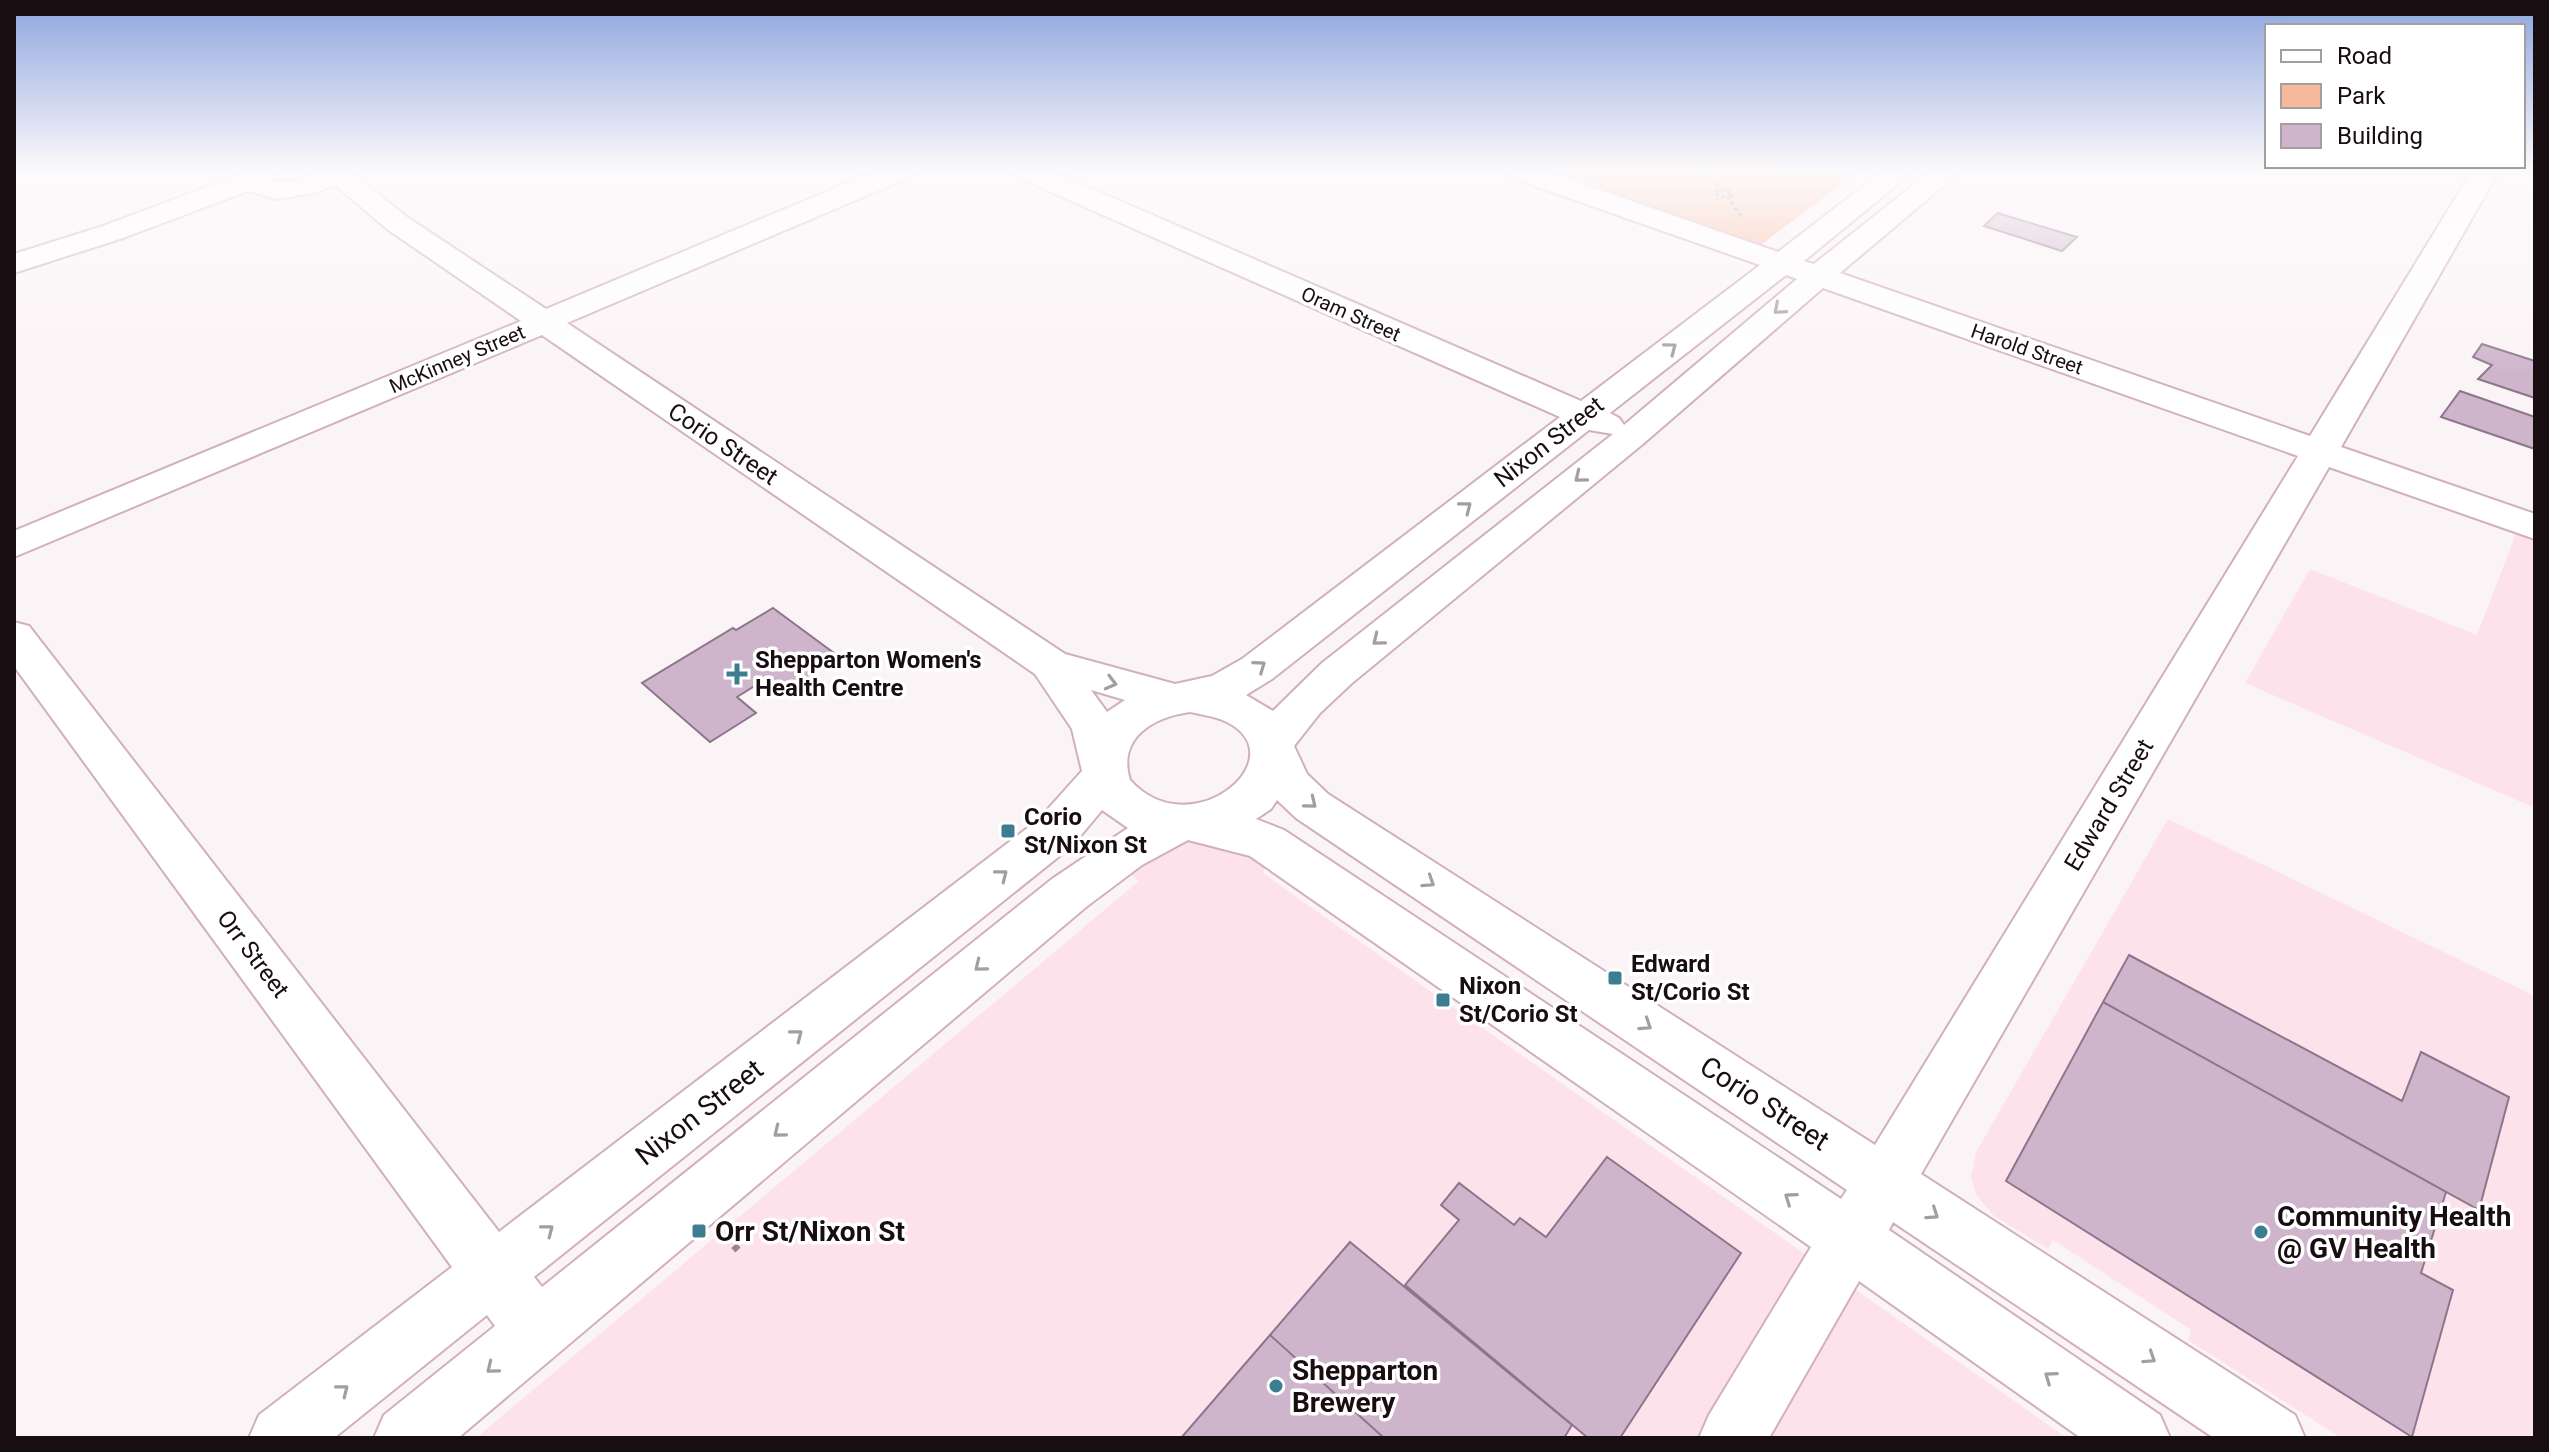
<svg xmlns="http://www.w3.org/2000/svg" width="2549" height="1452" font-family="Roboto,sans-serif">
  <rect width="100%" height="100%" fill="#fbf4f6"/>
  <!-- built -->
  <path fill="#fde2eb" d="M2517 531 2535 538V808L2245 683 2310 569 2477 635Z
    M2168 819 2535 996V1438H2341L2188 1340 2191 1330 2053 1240 2048 1249 1994 1216 1976 1195 1971 1177 1976 1152Z
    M1196 841H1215L1266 861 1263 873 1295 896 2067 1438H476L1139 881 1128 872 1176 844Z"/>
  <!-- green -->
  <path fill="#f6b999" d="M1540 171H1859L1758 247Z"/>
  <!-- building -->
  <path fill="#ceb5cc" stroke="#8d768c" stroke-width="2" d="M1998 213 2004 215 2077 237 2062 251 1984 226Z
    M2482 344 2535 361V398L2478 379 2492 365 2473 357Z
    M2460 391 2535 417V449L2441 417Z
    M773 608 838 656 782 695 764 680 737 697 756 713 710 742 642 683 733 628 736 630Z
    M2129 955 2402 1101 2421 1052 2509 1097 2479 1210 2103 1002Z
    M2103 1002 2446 1192 2421 1273 2453 1290 2412 1437 2006 1181Z
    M1607 1157 1741 1253 1620 1438H1588L1405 1285 1459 1220 1441 1205 1459 1183 1514 1225 1520 1218 1546 1237Z
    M1350 1242 1572 1425 1564 1438H1384L1270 1335Z
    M1270 1335 1384 1438H1181Z"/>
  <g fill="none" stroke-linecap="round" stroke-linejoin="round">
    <defs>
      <path id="minor" d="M350 171 407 217 546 309 876 171H913L910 177 567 323 1065 654 1175 684 1212 676 1242 659 1560 417 1017 177 1014 171H1051L1581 401 1760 265 1509 177 1506 171H1546L1778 252 1883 171H1914L1804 261 1814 264 1931 171H1961L1840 273 2310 436 2472 171H2499L2341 447 2535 514V539L2329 467 1921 1174 2295 1415 2305 1438H2214L1893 1222 1889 1230 2160 1415 2170 1438H2081L1859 1281 1769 1438H1699L1709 1415 1811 1247 1250 856 1188 840 1142 865 1086 907 458 1438H374L384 1415 495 1326 487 1315 334 1438H249L259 1415 452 1267 14 666V622L29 626 499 1232 1038 820 1082 771 1072 729 1035 674 542 335 14 557V531L521 321 387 229 320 172ZM1786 275 1797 279 1624 425 1619 418 1610 413ZM1823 288 2298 456 1875 1145 1328 794 1307 774 1294 746 1320 713 1352 683 1644 443ZM1589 430 1613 434 1322 663 1273 711 1246 695 1272 679ZM1091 690 1125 700 1107 712ZM1190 712C1200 714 1211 716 1220 719 1304 752 1193 850 1130 780 1117 738 1153 717 1190 712ZM1277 800 1296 818 1847 1190 1841 1199 1284 830 1256 819 1271 809ZM1102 810 1128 828 1052 879 542 1287 534 1277 1072 846Z"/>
      <path id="tertiary" d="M249 171H279L272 182 297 181 318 171H348L337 183 319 192 277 199 248 191 123 238 14 273V254L103 226Z"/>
    </defs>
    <!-- minor casing -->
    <use href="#minor" stroke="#d1b0bc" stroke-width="4"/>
    <!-- tertiary casing -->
    <use href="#tertiary" stroke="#d1b0bc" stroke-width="4"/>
    <!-- path-far1 -->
    <path stroke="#91888b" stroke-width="3" stroke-dasharray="4 3" stroke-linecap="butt" d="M1681 171H1717
      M1707 172 1721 190
      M1728 190 1732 196 1719 197 1715 191Z
      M1727 196 1741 216"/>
    <!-- path -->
    <path stroke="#91888b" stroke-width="7" stroke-dasharray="8 5" stroke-linecap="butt" d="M725 1236 738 1250"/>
    <!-- minor -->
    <use href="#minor" fill="#fff" fill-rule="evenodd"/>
    <!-- tertiary -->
    <use href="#tertiary" fill="#fff" fill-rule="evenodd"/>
  </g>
  <!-- one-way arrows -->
  <defs><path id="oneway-chevron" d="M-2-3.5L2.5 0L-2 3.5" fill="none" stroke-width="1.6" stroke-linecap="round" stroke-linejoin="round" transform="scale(2)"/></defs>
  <g stroke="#a39ea0">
    <use href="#oneway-chevron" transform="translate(1779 309) rotate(139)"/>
    <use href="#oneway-chevron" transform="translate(1671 348) rotate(-37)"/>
    <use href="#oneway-chevron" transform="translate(1580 477) rotate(141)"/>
    <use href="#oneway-chevron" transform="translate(1466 507) rotate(-38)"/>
    <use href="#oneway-chevron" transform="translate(1378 640) rotate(141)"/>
    <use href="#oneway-chevron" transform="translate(1260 666) rotate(-35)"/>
    <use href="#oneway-chevron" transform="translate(1111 683) rotate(15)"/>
    <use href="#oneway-chevron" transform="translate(1311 803) rotate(39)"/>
    <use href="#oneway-chevron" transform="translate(1002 875) rotate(-38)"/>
    <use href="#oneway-chevron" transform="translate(1429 882) rotate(33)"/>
    <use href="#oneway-chevron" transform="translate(980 966) rotate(141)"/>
    <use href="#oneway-chevron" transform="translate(1646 1025) rotate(33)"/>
    <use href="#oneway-chevron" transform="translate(797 1035) rotate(-38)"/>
    <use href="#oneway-chevron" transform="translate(779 1132) rotate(141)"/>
    <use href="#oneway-chevron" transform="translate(1790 1198) rotate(-145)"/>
    <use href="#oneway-chevron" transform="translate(1933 1214) rotate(34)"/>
    <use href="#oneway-chevron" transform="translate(548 1230) rotate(-38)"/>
    <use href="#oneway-chevron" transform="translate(2150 1358) rotate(33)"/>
    <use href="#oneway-chevron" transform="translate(492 1368) rotate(141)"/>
    <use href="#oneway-chevron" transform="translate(2050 1377) rotate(-145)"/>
    <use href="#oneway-chevron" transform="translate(343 1390) rotate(-38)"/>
  </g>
  <!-- sky -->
  <linearGradient id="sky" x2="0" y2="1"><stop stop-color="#8da6de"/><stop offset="0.46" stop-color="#fdfafb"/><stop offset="1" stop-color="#fdfafb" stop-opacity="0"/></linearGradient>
  <rect width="2549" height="375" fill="url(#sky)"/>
  <!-- markers -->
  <g fill="#3d7d91" stroke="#fff" stroke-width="3">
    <path d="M733 662h8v8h8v8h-8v8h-8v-8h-8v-8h8z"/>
    <rect x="1000" y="823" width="16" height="16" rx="4"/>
    <rect x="1607" y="970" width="16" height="16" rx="4"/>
    <rect x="1435" y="992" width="16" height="16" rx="4"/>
    <rect x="691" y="1223" width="16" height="16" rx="4"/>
    <circle cx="2261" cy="1232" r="8"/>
    <circle cx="1276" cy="1386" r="8"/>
  </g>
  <g text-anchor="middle" stroke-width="7" stroke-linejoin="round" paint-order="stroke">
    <!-- far-street labels -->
    <g font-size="20" fill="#180d11" stroke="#fff">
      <text transform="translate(1351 314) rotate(24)" y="7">Oram Street</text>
      <text transform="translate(2027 349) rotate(19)" y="7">Harold Street</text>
      <text transform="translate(457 359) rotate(-23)" y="7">McKinney Street</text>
    </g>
    <!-- street labels -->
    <g font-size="24" fill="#180d11" stroke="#fff">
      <text transform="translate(1549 442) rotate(-38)" y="8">Nixon Street</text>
      <text transform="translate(723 444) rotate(34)" y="8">Corio Street</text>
      <text transform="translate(2109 805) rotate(-59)" y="8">Edward Street</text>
      <text transform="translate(253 954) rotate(53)" y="8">Orr Street</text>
    </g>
    <!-- poi labels -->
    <g font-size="24" font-weight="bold" fill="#180d11" stroke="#fff" text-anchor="start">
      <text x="755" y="668">Shepparton Women's<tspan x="755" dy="28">Health Centre</tspan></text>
      <text x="1024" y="825">Corio<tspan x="1024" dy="28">St/Nixon St</tspan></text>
      <text x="1631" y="972">Edward<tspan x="1631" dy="28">St/Corio St</tspan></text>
      <text x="1459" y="994">Nixon<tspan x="1459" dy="28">St/Corio St</tspan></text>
    </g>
    <!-- near-street labels -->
    <g font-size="28" fill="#180d11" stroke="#fff">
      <text transform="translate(1765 1103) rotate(33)" y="10">Corio Street</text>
      <text transform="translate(699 1112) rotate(-38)" y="10">Nixon Street</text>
    </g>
    <!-- near-poi labels -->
    <g font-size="28" font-weight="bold" fill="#180d11" stroke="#fff" text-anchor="start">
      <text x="2277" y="1226">Community Health<tspan x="2277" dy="32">@ GV Health</tspan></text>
      <text x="715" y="1241">Orr St/Nixon St</text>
      <text x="1292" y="1380">Shepparton<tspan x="1292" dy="32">Brewery</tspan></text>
    </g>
  </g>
  <!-- border -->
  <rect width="2549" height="1452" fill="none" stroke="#180d11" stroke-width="32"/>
  <!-- legend -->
  <rect x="2265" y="24" width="260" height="144" fill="#ffffff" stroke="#a39ea0" stroke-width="2"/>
  <rect x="2281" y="50" width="40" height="12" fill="#ffffff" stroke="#a39ea0" stroke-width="2"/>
  <text x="2337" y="64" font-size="24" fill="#180d11">Road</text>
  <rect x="2281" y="84" width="40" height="24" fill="#f6b999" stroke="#a39ea0" stroke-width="2"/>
  <text x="2337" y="104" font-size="24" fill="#180d11">Park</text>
  <rect x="2281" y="124" width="40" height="24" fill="#ceb5cc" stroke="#a39ea0" stroke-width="2"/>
  <text x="2337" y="144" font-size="24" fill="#180d11">Building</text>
</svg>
